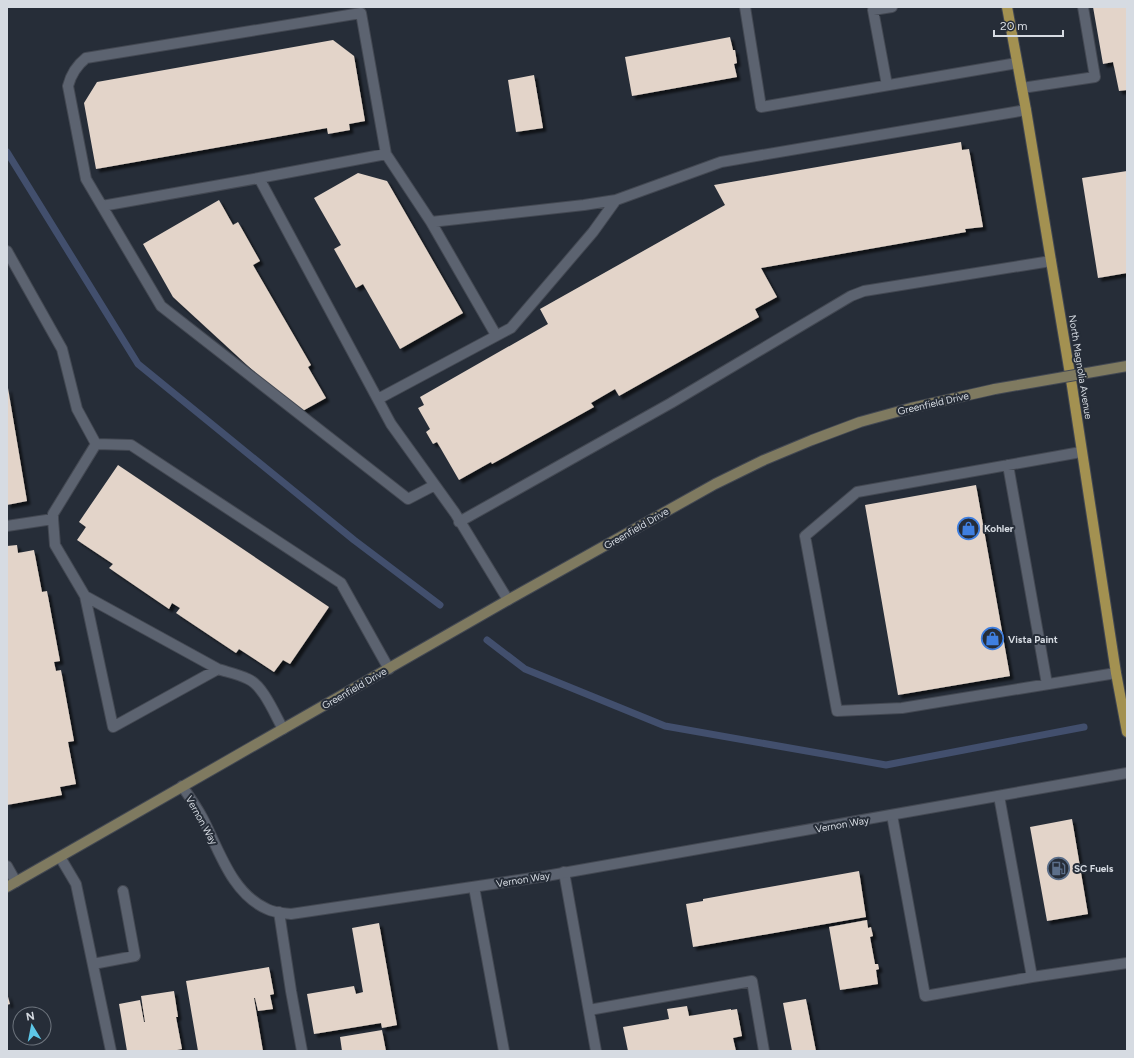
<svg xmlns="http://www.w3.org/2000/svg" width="1134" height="1058" font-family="Figtree,sans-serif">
  <defs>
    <filter id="shadow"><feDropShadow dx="3.5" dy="3.5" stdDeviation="1" flood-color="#0009"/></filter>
  </defs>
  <rect width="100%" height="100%" fill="#262d38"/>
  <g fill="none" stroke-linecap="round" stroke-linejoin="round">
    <!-- stream -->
    <path stroke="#424f6d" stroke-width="7" d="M7 152 138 364 354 540 440 605
      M487 640 525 669 665 726 886 765 1084 727"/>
  </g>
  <!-- building -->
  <path fill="#e3d4c9" filter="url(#shadow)" d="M1093 7H1127V90L1119 91 1113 62 1103 64Z
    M730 37 733 50H735L737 63 734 64 737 77 632 96 625 57Z
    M333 40 354 56 365 121 349 124 350 130 328 134 327 128 96 169 84 103 97 82Z
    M534 75 543 128 516 132 508 80Z
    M961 142 962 150 969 149 983 227 965 229 966 232 761 268 777 297 755 309 759 317 619 396 615 389 591 403 594 407 492 464 491 462 459 480 437 442 433 444 426 432 430 429 418 408 424 405 420 397 548 324 540 309 725 205 714 185Z
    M1127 171V273L1098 278 1082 178Z
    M358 173 387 181 463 313 400 349 363 284 356 288 334 249 341 245 314 198Z
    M219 200 233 225 238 222 260 261 253 265 311 365 308 367 326 398 299 413 173 297 143 244Z
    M8 388 27 501 7 505V389Z
    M118 465 329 607 290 664 283 660 274 672 239 649 236 653 176 613 180 608 172 603 169 609 109 568 113 564 77 540 86 527 79 522Z
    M976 485 1010 676 898 695 865 505Z
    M17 545 18 553 34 550 42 592 47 591 60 661 54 662 56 671 61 670 74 741 68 742 76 784 60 787 62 795 7 805V546Z
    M1072 819 1088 914 1047 921 1030 827Z
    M859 871 866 917 693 947 686 904 703 901V899Z
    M867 920 868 928 871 927 873 936 870 937 875 964H878L879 969 876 970 878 984 840 990 829 927Z
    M379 923 397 1025 382 1028 381 1023 314 1034 307 994 354 986 356 994 363 992 352 928Z
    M269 967 274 994 270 995 273 1009 258 1011 255 998H254L263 1051H198L186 981Z
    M174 991 178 1017H176L182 1049 172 1051H127L119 1004 140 1000 144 1022H145L141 996Z
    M7 993 10 1004 7 1005Z
    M806 999 816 1051H792L783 1003Z
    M687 1006 689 1016 731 1009V1010L737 1009 742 1036 733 1038 736 1051H628L623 1027 669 1019 667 1009Z
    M382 1030 386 1051H342L340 1037Z"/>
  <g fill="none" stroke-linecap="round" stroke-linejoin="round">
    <defs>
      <path id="service" d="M745 7 761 107 1017 63
        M887 85 873 10 892 7
        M1022 88 1095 77 1083 7
        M616 200 721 162 1026 110
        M102 206 259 178
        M431 222 496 335
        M7 251 62 349 77 409 96 444 53 514V519L55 545 85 596 113 727 218 669C227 672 238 674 248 679 263 685 275 715 283 729
        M378 399 511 328 593 232 616 200 584 205 431 222 386 154
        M96 444 131 445 341 583 389 669
        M1081 452 857 492 805 536 837 711 902 708 1116 673
        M1008 465 1047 684
        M435 485 408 499 161 306 86 179 68 86C71 74 76 66 86 58L361 13 386 154 259 178 391 424 455 513 508 600
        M459 522 671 403 851 296 864 291 1051 261
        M7 526 53 519
        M85 596 218 669
        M999 796 1032 977
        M892 815 925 996 1032 977 1127 963
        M60 857 76 884 111 1051
        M7 866 16 882
        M564 872 596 1051
        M474 887 504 1051
        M279 912 291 991 302 1051
        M93 964 135 956 123 891
        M589 1010 752 981 764 1051"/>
      <path id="minor" d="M182 786C189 796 196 806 202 817 219 849 231 893 267 909 275 913 283 913 291 914L546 876 1127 773"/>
      <path id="secondary" d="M7 887 508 600 715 484 764 460 812 440 860 422 911 408 995 389"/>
      <path id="primary" d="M1007 7 1026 110 1051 261 1072 386 1116 673 1127 732"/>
    </defs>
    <!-- service casing -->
    <use href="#service" stroke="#434852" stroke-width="12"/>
    <!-- minor casing -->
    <use href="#minor" stroke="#434852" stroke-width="12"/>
    <!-- secondary casing -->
    <use href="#secondary" stroke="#434852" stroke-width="12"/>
    <!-- primary casing -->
    <use href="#primary" stroke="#434852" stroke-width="12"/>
    <!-- service -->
    <use href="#service" stroke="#5c6370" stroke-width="10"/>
    <!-- minor -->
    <use href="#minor" stroke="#5c6370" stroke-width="10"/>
    <!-- secondary -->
    <use href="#secondary" stroke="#7f7a60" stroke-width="10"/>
    <!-- primary -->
    <use href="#primary" stroke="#a39151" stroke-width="10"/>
    <defs>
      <path id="secondary-bridge" d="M995 389 1127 366"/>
    </defs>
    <!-- secondary-bridge casing -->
    <use href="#secondary-bridge" stroke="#434852" stroke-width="12" stroke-linecap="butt"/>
    <!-- secondary-bridge -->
    <use href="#secondary-bridge" stroke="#7f7a60" stroke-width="10"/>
  </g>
  <!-- icons -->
  <defs>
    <symbol id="shop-ring" viewBox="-11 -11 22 22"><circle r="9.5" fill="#262d38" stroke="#3f7fe0" stroke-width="1.5"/><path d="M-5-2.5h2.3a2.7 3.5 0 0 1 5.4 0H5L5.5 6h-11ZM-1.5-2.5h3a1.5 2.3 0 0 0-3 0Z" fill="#3f7fe0"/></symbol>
    <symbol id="fuel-ring" viewBox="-11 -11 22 22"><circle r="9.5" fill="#262d38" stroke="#5c6f8a" stroke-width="1.5"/><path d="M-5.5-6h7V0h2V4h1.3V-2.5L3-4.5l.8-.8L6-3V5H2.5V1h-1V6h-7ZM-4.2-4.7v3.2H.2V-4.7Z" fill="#5c6f8a"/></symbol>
  </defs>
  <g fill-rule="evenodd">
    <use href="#shop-ring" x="956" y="516" width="25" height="25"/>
    <use href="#shop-ring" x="980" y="626" width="25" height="25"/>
    <use href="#fuel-ring" x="1046" y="856" width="25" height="25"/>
  </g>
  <g text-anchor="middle" stroke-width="4" stroke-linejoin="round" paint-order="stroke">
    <!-- street labels -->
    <g font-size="10" fill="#d6dbe2" stroke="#262d38">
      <text transform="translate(1081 367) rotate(81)" y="4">North Magnolia Avenue</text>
      <text transform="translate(933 403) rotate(-13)" y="4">Greenfield Drive</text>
      <text transform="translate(636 528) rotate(-30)" y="4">Greenfield Drive</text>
      <text transform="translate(354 688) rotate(-30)" y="4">Greenfield Drive</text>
      <text transform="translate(202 820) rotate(61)" y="4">Vernon Way</text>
      <text transform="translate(842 824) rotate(-10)" y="4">Vernon Way</text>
      <text transform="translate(523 879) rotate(-9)" y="4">Vernon Way</text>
    </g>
    <!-- poi labels -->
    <g font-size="10" font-weight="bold" fill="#d6dbe2" stroke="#262d38" text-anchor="start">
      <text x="984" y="532">Kohler</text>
      <text x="1008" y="643">Vista Paint</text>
      <text x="1074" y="872">SC Fuels</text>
    </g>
  </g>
  <!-- border -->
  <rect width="1134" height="1058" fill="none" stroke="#d6dbe2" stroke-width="16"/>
  <!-- north arrow -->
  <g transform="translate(32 1026) rotate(350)"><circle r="19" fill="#262d38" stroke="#6c737c"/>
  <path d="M0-3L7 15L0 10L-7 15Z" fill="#5dc7e8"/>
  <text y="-6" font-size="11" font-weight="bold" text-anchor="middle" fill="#d6dbe2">N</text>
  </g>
  <!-- scale -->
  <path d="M994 30v6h69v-6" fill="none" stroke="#d6dbe2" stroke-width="2"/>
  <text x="1000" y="30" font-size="12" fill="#d6dbe2" stroke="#262d38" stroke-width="3" paint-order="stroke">20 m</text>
</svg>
